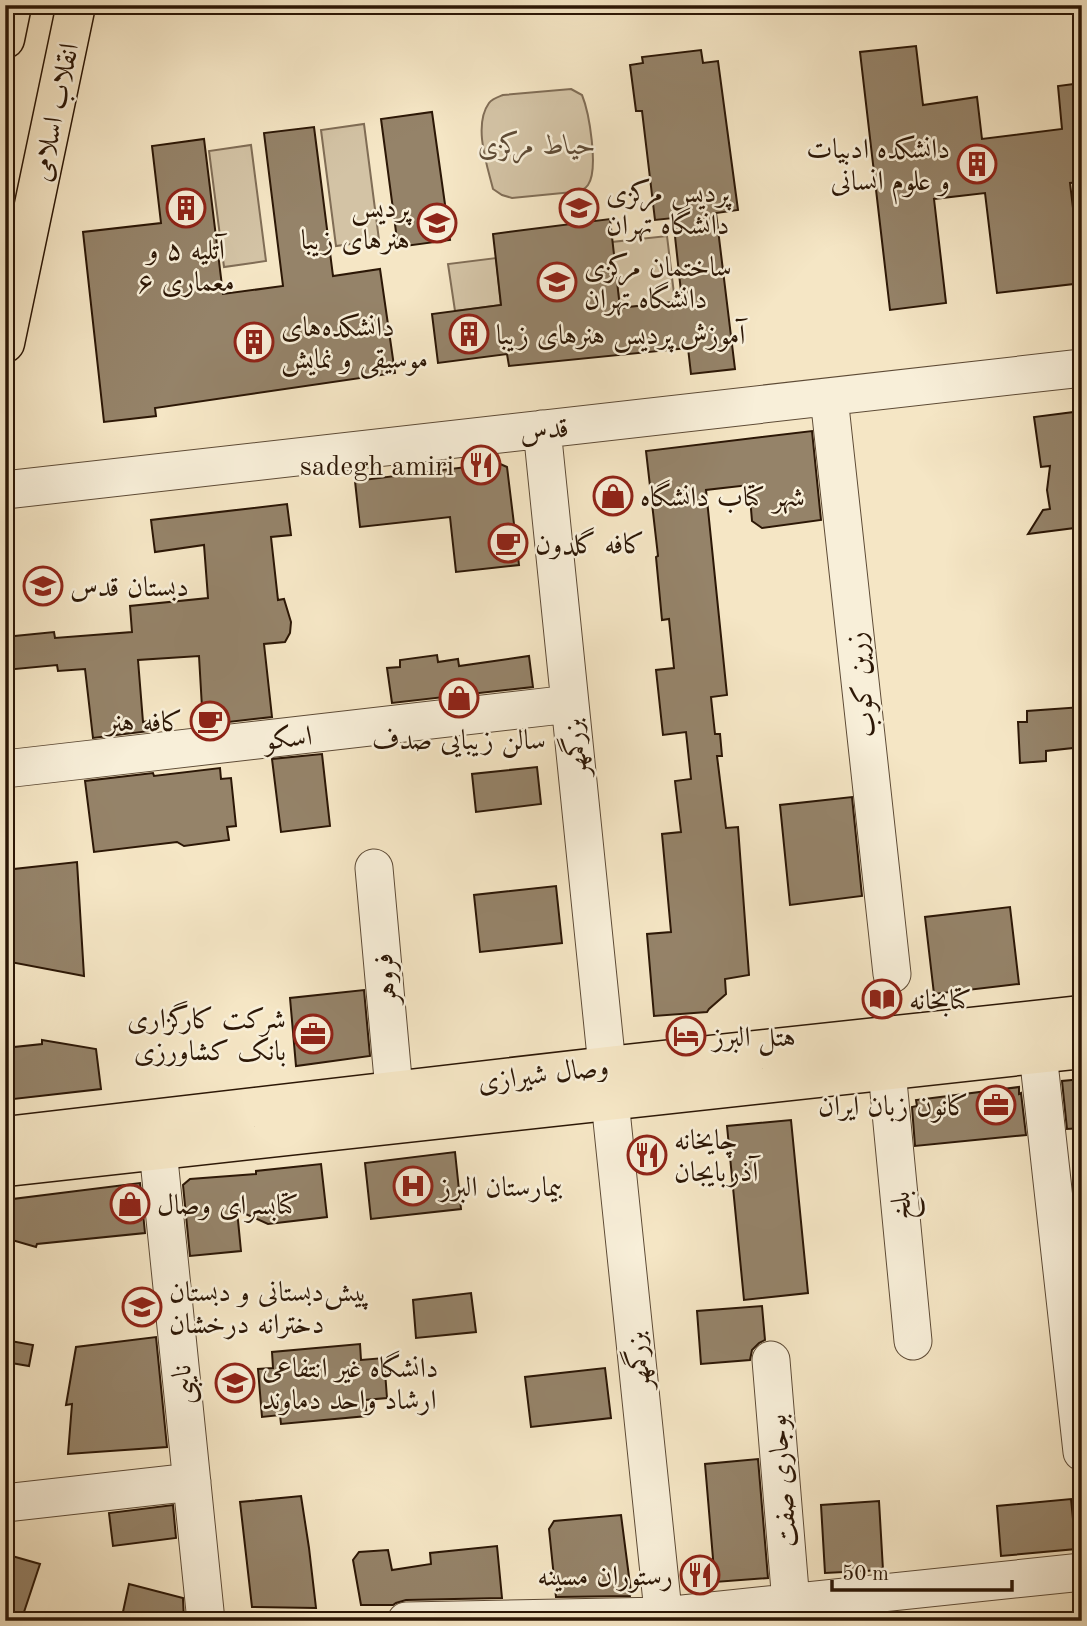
<svg xmlns="http://www.w3.org/2000/svg" width="1087" height="1626" font-family="'Old Standard TT',Amiri,serif">
  <rect width="100%" height="100%" fill="#f5e6c5"/>
  <filter id="stains"><feTurbulence type="fractalNoise" baseFrequency=".00286" numOctaves="4"/><feColorMatrix values="0 0 0 0 .2 0 0 0 0 .09 0 0 0 0 .02 0 0 0 .5 -.17"/></filter>
  <radialGradient id="worn" r=".72"><stop offset=".6" stop-color="#630" stop-opacity="0"/><stop offset="1" stop-color="#630" stop-opacity=".3"/></radialGradient>
  <!-- green -->
  <path fill="#d3c3a5" stroke="#806d56" stroke-width="2" d="M571 89 582 95C589 112 599 169 588 185 585 190 579 191 573 192L512 198 502 195 493 189C487 165 473 125 489 103 492 99 498 97 503 95Z
    M364 124 379 240 336 246 321 130Z
    M251 145 266 261 224 267 209 151Z
    M667 236 675 302 620 308 612 242Z
    M496 258 501 305 455 311 448 264Z"/>
  <!-- building -->
  <path fill="#958369" stroke="#2c1706" stroke-width="2" d="M916 46 923 105 977 97 982 139 1062 129 1058 86 1082 83V182L1070 183 1082 283 997 293 985 193 934 199 946 303 890 310 860 52Z
    M701 50 703 63 718 61 738 210 716 213 735 369 691 374 688 348 509 366 507 354 438 363 432 314 501 305 493 234 610 219 620 308 682 301 673 218 655 220 642 111H636L630 65 643 63 642 57Z
    M432 112 450 240 398 247 381 119Z
    M314 127 333 276 380 269 395 373 155 408 156 416 104 422 83 232 161 223 152 146 204 139 223 294 283 286 264 133Z
    M1082 411V527L1028 534 1043 510 1050 509 1047 490 1050 466 1041 467 1034 417Z
    M812 431 821 520 762 528 752 521 749 485 706 490 727 695 711 697 715 734H720L722 756H717L726 828 738 827 749 975 725 979 726 994 709 1009 707 1012 654 1016 647 934 671 932 662 834 681 832 675 781 691 779 686 732 663 735 656 670 674 668 669 619 662 620 656 557 658 556 646 451Z
    M498 463 507 467 519 565 456 572 450 517 360 527 355 481Z
    M287 504 291 535 271 537 278 600 284 599 291 622 290 633 285 642 264 644 272 717 203 725 199 656 138 660 143 722 149 721 150 731 93 738 85 669 58 671 57 665 5 670V637L54 632 55 638 132 632 130 606 208 598 204 545 155 552 151 520Z
    M437 655 438 662 458 659 459 666 529 656 533 687 392 703 387 668 400 667V660Z
    M1082 707V747L1046 751V761L1020 763 1018 722H1027V711Z
    M322 754 330 826 281 832 272 759Z
    M537 767 541 804 476 812 472 774Z
    M220 768 221 779 231 778 236 826 227 827 229 840 184 846 177 842 94 852 85 781 153 773 154 776Z
    M852 797 862 896 790 905 780 805Z
    M77 862 84 976 5 961V870Z
    M556 886 562 943 480 952 474 895Z
    M1010 907 1019 984 934 994 925 917Z
    M364 990 370 1056 296 1066 290 998Z
    M42 1040 96 1049 101 1089 5 1100V1048L42 1044Z
    M1082 1079V1128L1067 1129 1062 1081Z
    M1019 1087V1094L1021 1093 1026 1135 915 1146 912 1107 917 1106 916 1100Z
    M791 1120 808 1293 744 1300 727 1126Z
    M455 1152 461 1209 371 1219 365 1163Z
    M321 1164 327 1217 268 1224 237 1210 241 1251 190 1256 183 1185 190 1179 256 1174V1171Z
    M140 1183 145 1233 37 1244 36 1247 5 1238V1200Z
    M471 1293 476 1332 416 1338 413 1300Z
    M762 1306 765 1340 759 1343 752 1350 750 1360 701 1364 697 1311Z
    M156 1337 167 1447 68 1454 72 1404 66 1405 76 1347Z
    M5 1340 33 1345 29 1366 5 1362Z
    M360 1344 361 1360 384 1358 387 1398 365 1400 367 1416 281 1424 280 1415 262 1417 258 1369 273 1368 272 1352Z
    M605 1368 611 1418 531 1427 525 1377Z
    M758 1459 768 1578 715 1582 705 1464Z
    M301 1496 309 1548 316 1608 252 1607 240 1502Z
    M1071 1499 1076 1549 1001 1556 997 1506Z
    M879 1501 883 1570 825 1573 821 1505Z
    M173 1505 176 1538 113 1546 109 1513Z
    M621 1515 631 1592 630 1596 556 1597 549 1529 554 1521Z
    M497 1546 502 1598 406 1600 396 1603 393 1605H361L353 1560 359 1552 388 1550 392 1570 431 1564 430 1553Z
    M5 1554 40 1564 21 1621H5Z
    M129 1584 183 1598 184 1621H121Z"/>
  <g fill="none" stroke-linecap="round" stroke-linejoin="round">
    <defs>
      <path id="minor" d="M829 397 892 974
        M542 429 607 1066
        M5 490 1082 368
        M5 769 570 704
        M374 868 394 1090
        M1038 1054 1082 1452
        M887 1071 913 1341
        M610 1101 664 1621
        M158 1150 206 1621
        M771 1360 791 1603
        M5 1503 192 1482
        M406 1621 664 1616 1082 1572"/>
      <path id="major" d="M5 39 12 5
        M5 343 76 5
        M5 1136 607 1066 1082 1015
        M5 1167 1082 1049"/>
    </defs>
    <!-- minor casing -->
    <use href="#minor" stroke="#5e4b36" stroke-width="39"/>
    <!-- major casing -->
    <use href="#major" stroke="#2c1706" stroke-width="41"/>
    <!-- minor -->
    <use href="#minor" stroke="#f8efd9" stroke-width="37"/>
    <!-- major -->
    <use href="#major" stroke="#f5e6c5" stroke-width="38"/>
  </g>
  <!-- icons -->
  <defs>
    <symbol id="building-ring" viewBox="-11 -11 22 22"><circle r="9.5" fill="#f8efd9" stroke="#8f2418" stroke-width="1.5"/><path d="M-4-6H4V6H1V3H-1V6H-4ZM-2.5-4.3h1.7v1.8h-1.7ZM.8-4.3h1.7v1.8H.8ZM-2.5-1h1.7V.8h-1.7ZM.8-1h1.7V.8H.8Z" fill="#8f2418"/></symbol>
    <symbol id="university-ring" viewBox="-11 -11 22 22"><circle r="9.5" fill="#f8efd9" stroke="#8f2418" stroke-width="1.5"/><path d="M0-5L7-2L0 1L-7-2ZM-4 1L0 2.5L4 1V4Q0 6-4 4Z" fill="#8f2418"/></symbol>
    <symbol id="restaurant-ring" viewBox="-11 -11 22 22"><circle r="9.5" fill="#f8efd9" stroke="#8f2418" stroke-width="1.5"/><path d="M-5-6h1v4h1v-4h1v4h1v-4h1v5L-1.5 .5V6h-2V.5L-5-1ZM5-6V6H3V1.5H1.5Q1.5-4 5-6Z" fill="#8f2418"/></symbol>
    <symbol id="shop-ring" viewBox="-11 -11 22 22"><circle r="9.5" fill="#f8efd9" stroke="#8f2418" stroke-width="1.5"/><path d="M-5-2.5h2.3a2.7 3.5 0 0 1 5.4 0H5L5.5 6h-11ZM-1.5-2.5h3a1.5 2.3 0 0 0-3 0Z" fill="#8f2418"/></symbol>
    <symbol id="cafe-ring" viewBox="-11 -11 22 22"><circle r="9.5" fill="#f8efd9" stroke="#8f2418" stroke-width="1.5"/><path d="M-5.5-4.5H6V0H3Q3 3.5 0 3.5H-2.5Q-5.5 3.5-5.5 0ZM3-3.2v2h1.7v-2ZM-6 4.5H4V6H-6Z" fill="#8f2418"/></symbol>
    <symbol id="school-ring" viewBox="-11 -11 22 22"><circle r="9.5" fill="#f8efd9" stroke="#8f2418" stroke-width="1.5"/><path d="M0-5L7-2L0 1L-7-2ZM-4 1L0 2.5L4 1V4Q0 6-4 4Z" fill="#8f2418"/></symbol>
    <symbol id="library-ring" viewBox="-11 -11 22 22"><circle r="9.5" fill="#f8efd9" stroke="#8f2418" stroke-width="1.5"/><path d="M-6-4Q-3-5.5-.7-3.5V5Q-3 3-6 4ZM6-4Q3-5.5 .7-3.5V5Q3 3 6 4Z" fill="#8f2418"/></symbol>
    <symbol id="office-ring" viewBox="-11 -11 22 22"><circle r="9.5" fill="#f8efd9" stroke="#8f2418" stroke-width="1.5"/><path d="M-6-3h4V-5.5h4V-3h4V5H-6ZM-1-4.5V-3h2v-1.5ZM-6 0V1H6V0Z" fill="#8f2418"/></symbol>
    <symbol id="hotel-ring" viewBox="-11 -11 22 22"><circle r="9.5" fill="#f8efd9" stroke="#8f2418" stroke-width="1.5"/><path d="M-6-4.5h1.5V1H6V5H4.5V3h-9V5H-6ZM-4 0a1.8 1.8 0 1 1 3.6 0ZM.5 0V-2.5h3Q6-2.5 6 0Z" fill="#8f2418"/></symbol>
    <symbol id="hospital-ring" viewBox="-11 -11 22 22"><circle r="9.5" fill="#f8efd9" stroke="#8f2418" stroke-width="1.5"/><path d="M-5-5h3v3.5h4V-5h3V5h-3V1.5h-4V5h-3Z" fill="#8f2418"/></symbol>
  </defs>
  <g fill-rule="evenodd">
    <use href="#building-ring" x="955" y="142" width="44" height="44"/>
    <use href="#building-ring" x="164" y="186" width="44" height="44"/>
    <use href="#university-ring" x="557" y="186" width="44" height="44"/>
    <use href="#university-ring" x="415" y="201" width="44" height="44"/>
    <use href="#university-ring" x="535" y="260" width="44" height="44"/>
    <use href="#building-ring" x="447" y="312" width="44" height="44"/>
    <use href="#building-ring" x="232" y="320" width="44" height="44"/>
    <use href="#restaurant-ring" x="459" y="443" width="44" height="44"/>
    <use href="#shop-ring" x="591" y="474" width="44" height="44"/>
    <use href="#cafe-ring" x="486" y="521" width="44" height="44"/>
    <use href="#school-ring" x="21" y="564" width="44" height="44"/>
    <use href="#shop-ring" x="437" y="676" width="44" height="44"/>
    <use href="#cafe-ring" x="188" y="699" width="44" height="44"/>
    <use href="#library-ring" x="860" y="977" width="44" height="44"/>
    <use href="#office-ring" x="291" y="1012" width="44" height="44"/>
    <use href="#hotel-ring" x="664" y="1014" width="44" height="44"/>
    <use href="#office-ring" x="974" y="1083" width="44" height="44"/>
    <use href="#restaurant-ring" x="625" y="1133" width="44" height="44"/>
    <use href="#hospital-ring" x="391" y="1164" width="44" height="44"/>
    <use href="#shop-ring" x="108" y="1182" width="44" height="44"/>
    <use href="#school-ring" x="120" y="1285" width="44" height="44"/>
    <use href="#university-ring" x="213" y="1361" width="44" height="44"/>
    <use href="#restaurant-ring" x="678" y="1553" width="44" height="44"/>
  </g>
  <g text-anchor="middle" stroke-width="5" stroke-linejoin="round" paint-order="stroke">
    <!-- street labels -->
    <g font-size="28" fill="#2c1706" stroke="#f8efd9">
      <text transform="translate(54 112) rotate(-78)" y="10">انقلاب اسلامی</text>
      <text transform="translate(544 429) rotate(-6)" y="10">قدس</text>
      <text transform="translate(860 685) rotate(-96)" y="10">زرین کوب</text>
      <text transform="translate(288 737) rotate(-6)" y="10">اسکو</text>
      <text transform="translate(574 748) rotate(-96)" y="10">بزرگمهر</text>
      <text transform="translate(384 979) rotate(-95)" y="10">فروهر</text>
      <text transform="translate(543 1073) rotate(-7)" y="10">وصال شیرازی</text>
      <text transform="translate(900 1206) rotate(-96)" y="10">بلخ</text>
      <text transform="translate(637 1361) rotate(-96)" y="10">بزرگمهر</text>
      <text transform="translate(182 1385) rotate(-96)" y="10">نایبی</text>
      <text transform="translate(781 1481) rotate(-95)" y="10">بوجاری صفت</text>
    </g>
    <!-- park labels -->
    <g font-size="28" font-style="italic" fill="#5e4b36" stroke="#f8efd9">
      <text x="537" y="154">حیاط مرکزی</text>
    </g>
    <!-- poi labels -->
    <g font-size="28" fill="#2c1706" stroke="#f8efd9" text-anchor="start">
      <text x="950" y="158" text-anchor="end">دانشکده ادبیات<tspan x="950" dy="32">و علوم انسانی</tspan></text>
      <text x="606" y="202">پردیس مرکزی<tspan x="606" dy="32">دانشگاه‌ تهران</tspan></text>
      <text x="410" y="217" text-anchor="end">پردیس<tspan x="410" dy="32">هنرهای زیبا</tspan></text>
      <text x="186" y="259" text-anchor="middle">آتلیه ۵ و<tspan x="186" dy="32">۶ معماری</tspan></text>
      <text x="584" y="276">ساختمان مرکزی<tspan x="584" dy="32">دانشگاه تهران</tspan></text>
      <text x="281" y="336">دانشکده‌های<tspan x="281" dy="32">موسیقی و نمایش</tspan></text>
      <text x="496" y="344">آموزش پردیس هنرهای زیبا</text>
      <text x="454" y="475" text-anchor="end">sadegh amiri</text>
      <text x="640" y="506">شهر کتاب دانشگاه</text>
      <text x="535" y="553">کافه گلدون</text>
      <text x="70" y="596">دبستان قدس</text>
      <text x="183" y="731" text-anchor="end">کافه هنر</text>
      <text x="459" y="749" text-anchor="middle">سالن زیبایی صدف</text>
      <text x="909" y="1009">کتابخانه</text>
      <text x="286" y="1028" text-anchor="end">شرکت کارگزاری<tspan x="286" dy="32">بانک کشاورزی</tspan></text>
      <text x="713" y="1046">هتل البرز</text>
      <text x="969" y="1115" text-anchor="end">کانون زبان ایران</text>
      <text x="674" y="1149">چایخانه<tspan x="674" dy="32">آذربایجان</tspan></text>
      <text x="440" y="1196">بیمارستان البرز</text>
      <text x="157" y="1214">کتابسرای وصال</text>
      <text x="169" y="1301">پیش‌دبستانی و دبستان<tspan x="169" dy="32">دخترانه درخشان</tspan></text>
      <text x="262" y="1377">دانشگاه غیر انتفاعی<tspan x="262" dy="32">ارشاد واحد دماوند</tspan></text>
      <text x="673" y="1585" text-anchor="end">رستوران مسینه</text>
    </g>
  </g>
  <!-- margin -->
  <rect width="1087" height="1626" fill="none" stroke="#f5e6c5" stroke-width="28"/>
  <rect x="7" y="7" width="1073" height="1612" fill="none" stroke="#2c1706" stroke-width="3.5"/>
  <rect x="14" y="14" width="1059" height="1598" fill="none" stroke="#2c1706" stroke-width="2"/>
  <!-- scale -->
  <path d="M832 1580v10h180v-10" fill="none" stroke="#2c1706" stroke-width="3.5"/>
  <text x="842" y="1580" font-size="21" fill="#2c1706" stroke="#f8efd9" stroke-width="5" paint-order="stroke">50 m</text>
  <rect width="100%" height="100%" filter="url(#stains)"/>
  <rect width="100%" height="100%" fill="url(#worn)"/>
</svg>
